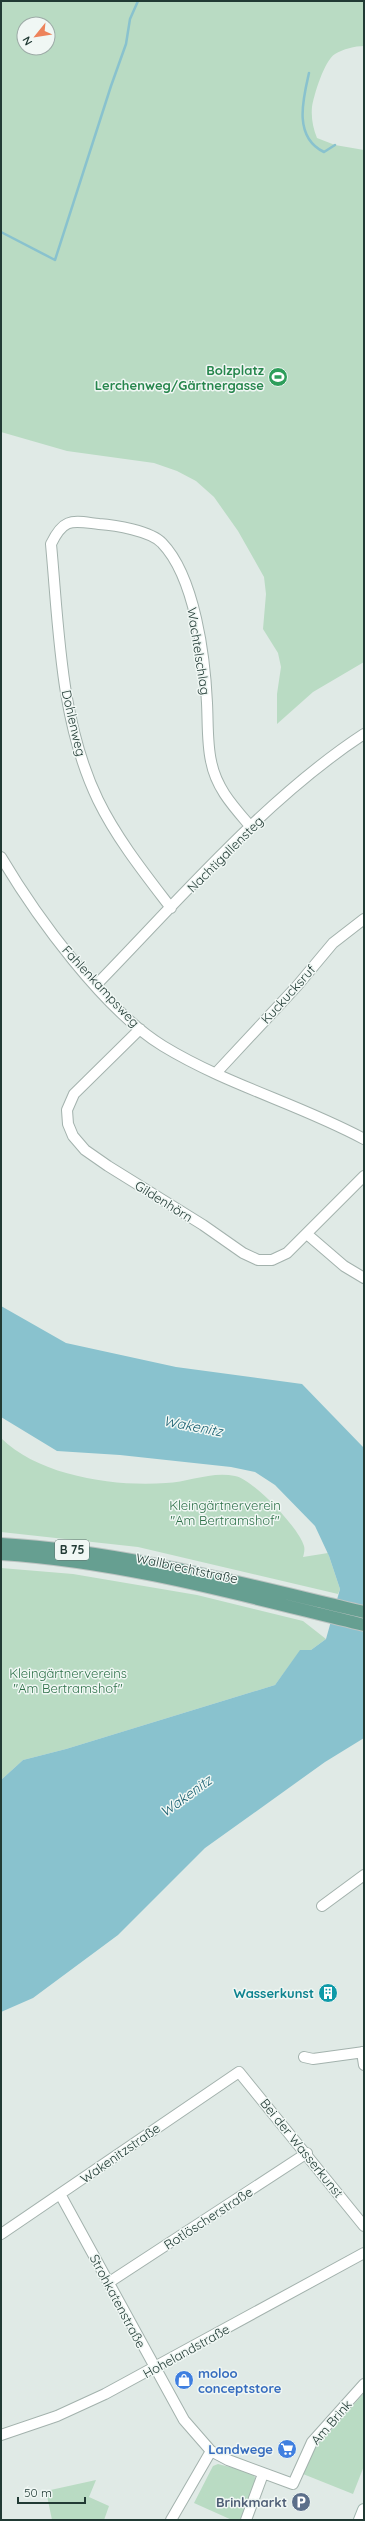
<svg xmlns="http://www.w3.org/2000/svg" width="365" height="2521" font-family="Quicksand,sans-serif">
  <rect width="100%" height="100%" fill="#e0eae6"/>
  <!-- green -->
  <path fill="#b9dbc3" fill-rule="evenodd" d="M1 1H364V46C355 46 343 49 335 54 324 61 314 95 312 107 311 118 313 128 317 138L335 145 364 150V662L313 692 277 724V694L281 667 278 653 263 629 266 594 264 577 238 531 214 497 196 481 177 471 154 463 67 451 1 432ZM24 24H48V48H24Z
    M1 1438C39 1476 115 1487 166 1483 189 1482 212 1471 235 1476 253 1479 299 1528 304 1546 305 1549 304 1554 303 1557L328 1553 340 1589 338 1594 138 1547 1 1532Z
    M1 1568 73 1574 197 1595 303 1621 326 1639 311 1650 300 1651 275 1685 66 1749 23 1760 1 1780Z
    M364 2393V2466L353 2494 303 2474 314 2449Z
    M218 2464 253 2473 256 2480 240 2520H232L194 2503 213 2466Z
    M96 2480 89 2497 109 2506 104 2520H52L46 2491Z"/>
  <!-- water -->
  <path fill="#89c2ce" d="M1 1306 66 1343 176 1367 302 1384 364 1448V1738L325 1762 205 1848 118 1935 33 1998 1 2012V1780L23 1760 66 1749 275 1685 300 1650H311L326 1639 340 1589 329 1556 315 1526 275 1485 255 1472 231 1467 120 1455 57 1451 1 1417Z"/>
  <g fill="none" stroke-linecap="round" stroke-linejoin="round">
    <!-- stream -->
    <path stroke="#89c2ce" stroke-width="2.5" d="M309 73C303 99 293 137 324 152L335 145
      M1 232 55 260 111 86 126 44 130 19 138 1"/>
    <defs>
      <path id="minor" d="M1 857C36 916 104 1010 163 1046 227 1085 299 1104 364 1139
        M171 908C145 874 117 839 98 800 60 721 59 630 51 544 64 517 72 521 99 524 115 525 151 531 162 543 195 577 205 658 207 703 208 722 207 743 211 761 216 788 233 806 251 827
        M96 985C178 901 266 798 364 734
        M140 1029 74 1094 67 1110 68 1124 73 1136 85 1150 108 1166 203 1225 243 1253 258 1260H272L287 1253 364 1176
        M216 1073 297 986 333 943 364 919
        M308 1235 344 1266 364 1278
        M322 1906 364 1875
        M362 2052 364 2065
        M304 2057 313 2059 364 2052
        M60 2194 184 2420 211 2451 228 2460 293 2484 312 2442 364 2384
        M1 2234 239 2072 364 2226
        M108 2283 307 2153
        M1 2435 57 2416 105 2394 364 2253
        M171 2520 211 2451
        M246 2520 263 2474"/>
      <path id="secondary" d="M360 2520 364 2510"/>
      <path id="primary" d="M1 1544C124 1551 244 1584 364 1612
        M1 1554C125 1562 244 1596 364 1625"/>
    </defs>
    <!-- minor casing -->
    <use href="#minor" stroke="#a3b2ad" stroke-width="12"/>
    <!-- secondary casing -->
    <use href="#secondary" stroke="#9fb6ae" stroke-width="14"/>
    <!-- primary casing -->
    <use href="#primary" stroke="#bcc4c2" stroke-width="14"/>
    <!-- minor -->
    <use href="#minor" stroke="#fff" stroke-width="10"/>
    <!-- secondary -->
    <use href="#secondary" stroke="#fff" stroke-width="12"/>
    <!-- primary -->
    <use href="#primary" stroke="#669f91" stroke-width="12"/>
  </g>
  <!-- icons -->
  <defs>
    <symbol id="stadium-disc" viewBox="-11 -11 22 22"><circle r="9.5" fill="#2e9e5b" stroke="#f0f7f4"/><path d="M0-5a6.5 5 0 1 0 0 10a6.5 5 0 1 0 0-10ZM-3.5-1.8h7v3.6h-7Z" fill="#fff"/></symbol>
    <symbol id="building-disc" viewBox="-11 -11 22 22"><circle r="9.5" fill="#0f9aa8" stroke="#f0f7f4"/><path d="M-4-6H4V6H1V3H-1V6H-4ZM-2.5-4.3h1.7v1.8h-1.7ZM.8-4.3h1.7v1.8H.8ZM-2.5-1h1.7V.8h-1.7ZM.8-1h1.7V.8H.8Z" fill="#fff"/></symbol>
    <symbol id="shop-disc" viewBox="-11 -11 22 22"><circle r="9.5" fill="#3f7fe0" stroke="#f0f7f4"/><path d="M-5-2.5h2.3a2.7 3.5 0 0 1 5.4 0H5L5.5 6h-11ZM-1.5-2.5h3a1.5 2.3 0 0 0-3 0Z" fill="#fff"/></symbol>
    <symbol id="supermarket-disc" viewBox="-11 -11 22 22"><circle r="9.5" fill="#3f7fe0" stroke="#f0f7f4"/><path d="M-6-5.5h2.5l.6 2H6L4.5 2H-2.5L-4.4-4H-6ZM-1.5 3.2a1.3 1.3 0 1 0 .1 0ZM3 3.2a1.3 1.3 0 1 0 .1 0Z" fill="#fff"/></symbol>
    <symbol id="parking-disc" viewBox="-11 -11 22 22"><circle r="9.5" fill="#5c6f8a" stroke="#f0f7f4"/><path d="M-3.5-5.5H1a3.5 3.5 0 0 1 0 7H-1V5.5H-3.5ZM-1-3.4V-.6H.8a1.4 1.4 0 0 0 0-2.8Z" fill="#fff"/></symbol>
  </defs>
  <g fill-rule="evenodd">
    <use href="#stadium-disc" x="267" y="366" width="22" height="22"/>
    <use href="#building-disc" x="317" y="1982" width="22" height="22"/>
    <use href="#shop-disc" x="173" y="2369" width="22" height="22"/>
    <use href="#supermarket-disc" x="276" y="2438" width="22" height="22"/>
    <use href="#parking-disc" x="290" y="2491" width="22" height="22"/>
  </g>
  <g text-anchor="middle" stroke-width="3" stroke-linejoin="round" paint-order="stroke">
    <!-- shield labels -->
    <rect fill="#f0f7f4" stroke="#5f736e" stroke-width="1" x="55" y="1540" width="34" height="20" rx="3"/>
    <g font-size="12" font-weight="bold" fill="#213a34">
      <text x="72" y="1554">B 75</text>
    </g>
    <!-- leisure labels -->
    <g font-size="13" font-weight="bold" fill="#27864d" stroke="#f0f7f4" text-anchor="end">
      <text x="264" y="375">Bolzplatz<tspan x="264" dy="15">Lerchenweg/Gärtnergasse</tspan></text>
    </g>
    <!-- street labels -->
    <g font-size="13" fill="#213a34" stroke="#f0f7f4">
      <text transform="translate(199 651) rotate(81)" y="5">Wachtelschlag</text>
      <text transform="translate(74 723) rotate(77)" y="5">Dohlenweg</text>
      <text transform="translate(225 854) rotate(-45)" y="5">Nachtigallensteg</text>
      <text transform="translate(101 986) rotate(47)" y="5">Fahlenkampsweg</text>
      <text transform="translate(288 994) rotate(-48)" y="5">Kuckucksruf</text>
      <text transform="translate(164 1201) rotate(32)" y="5">Gildenhörn</text>
      <text transform="translate(187 1568) rotate(12)" y="5">Wallbrechtstraße</text>
      <text transform="translate(302 2148) rotate(51)" y="5">Bei der Wasserkunst</text>
      <text transform="translate(120 2153) rotate(-35)" y="5">Wakenitzstraße</text>
      <text transform="translate(208 2218) rotate(-33)" y="5">Rotlöscherstraße</text>
      <text transform="translate(118 2301) rotate(62)" y="5">Strohkatenstraße</text>
      <text transform="translate(186 2351) rotate(-29)" y="5">Hohelandstraße</text>
      <text transform="translate(331 2422) rotate(-49)" y="5">Am Brink</text>
    </g>
    <!-- park labels -->
    <g font-size="13" fill="#2d7048" stroke="#f0f7f4">
      <text x="225" y="1510">Kleingärtnerverein<tspan x="225" dy="15">"Am Bertramshof"</tspan></text>
      <text x="68" y="1678">Kleingärtnervereins<tspan x="68" dy="15">"Am Bertramshof"</tspan></text>
    </g>
    <!-- culture labels -->
    <g font-size="13" font-weight="bold" fill="#0d838f" stroke="#f0f7f4" text-anchor="end">
      <text x="314" y="1998">Wasserkunst</text>
    </g>
    <!-- shop labels -->
    <g font-size="13" font-weight="bold" fill="#366cbe" stroke="#f0f7f4" text-anchor="start">
      <text x="198" y="2378">moloo<tspan x="198" dy="15">conceptstore</tspan></text>
      <text x="273" y="2454" text-anchor="end">Landwege</text>
    </g>
    <!-- service labels -->
    <g font-size="13" font-weight="bold" fill="#4e5e75" stroke="#f0f7f4" text-anchor="end">
      <text x="287" y="2507">Brinkmarkt</text>
    </g>
    <!-- water labels -->
    <g font-size="14" font-style="italic" fill="#1e6374" stroke="#f0f7f4">
      <text transform="translate(193 1426) rotate(11)" y="5">Wakenitz</text>
      <text transform="translate(186 1796) rotate(-36)" y="5">Wakenitz</text>
    </g>
  </g>
  <!-- border -->
  <rect width="365" height="2521" fill="none" stroke="#213a34" stroke-width="4"/>
  <!-- north arrow -->
  <g transform="translate(36 36) rotate(240)"><circle r="19" fill="#f0f7f4" stroke="#9daba7"/>
  <path d="M0-3L7 15L0 10L-7 15Z" fill="#ed835b"/>
  <text y="-6" font-size="11" font-weight="bold" text-anchor="middle" fill="#213a34">N</text>
  </g>
  <!-- scale -->
  <path d="M18 2497v6h67v-6" fill="none" stroke="#213a34" stroke-width="2"/>
  <text x="24" y="2497" font-size="12" fill="#213a34" stroke="#f0f7f4" stroke-width="3" paint-order="stroke">50 m</text>
</svg>
